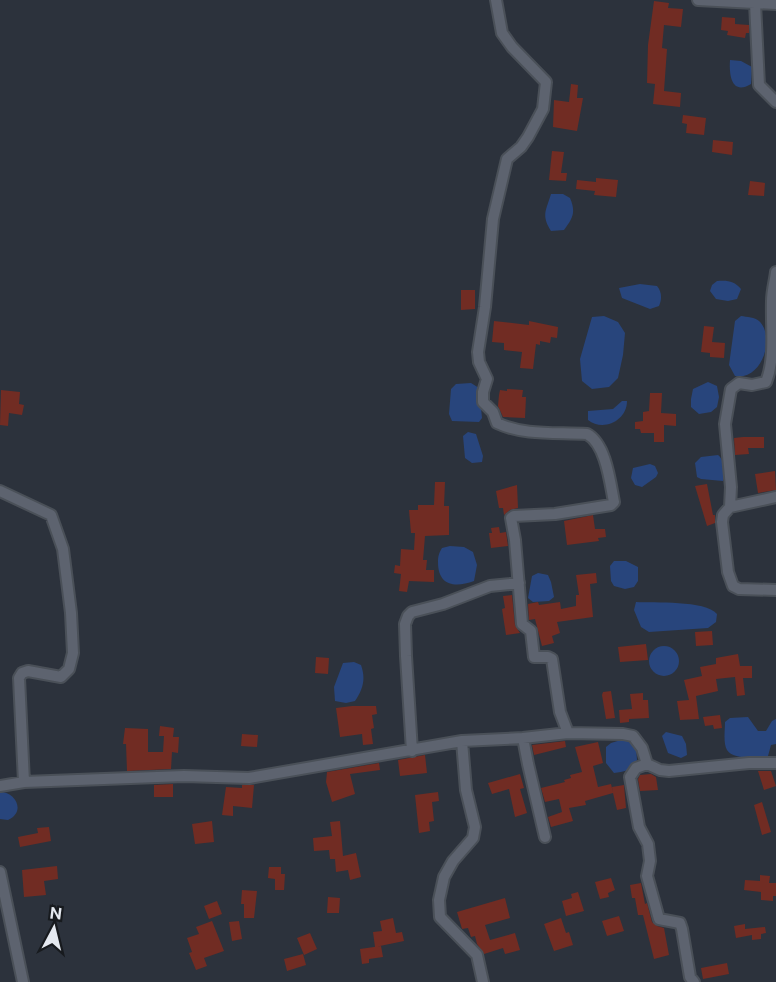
<svg xmlns="http://www.w3.org/2000/svg" width="776" height="982" font-family="'Public Sans',sans-serif">
  <rect width="100%" height="100%" fill="#2c323c"/>
  <!-- water -->
  <path fill="#28457c" d="M730 60 741 61 752 67 751 84C731 96 729 74 730 60Z
    M551 194H563L570 198C576 212 573 218 564 230L551 231C541 215 546 211 551 194Z
    M717 281C728 280 734 281 741 289L737 299 728 301 716 299 710 291 712 285Z
    M640 284 657 286C662 292 662 299 659 306L650 309 622 298 619 288Z
    M604 316 618 322 625 333 623 355 618 378 609 387 592 389 582 381 580 359 592 317Z
    M741 316C747 317 755 317 759 321 776 337 762 381 735 376L729 365 735 321Z
    M708 382 717 386 719 397 717 407 711 412 699 414 691 407V399L693 389Z
    M471 383 479 388 482 418 479 422 452 421 449 414 451 389 456 384Z
    M622 401H627C627 421 603 432 588 420V411L613 409Z
    M468 432 476 434 483 456 482 462 472 463 465 458 463 436Z
    M718 455C724 459 726 474 723 481L701 479 697 477 695 463 701 457Z
    M650 464 655 466 658 473 656 477 642 487 635 485 631 478 633 468Z
    M450 546 464 547 473 552 477 565 474 581C455 588 438 586 438 562 438 556 439 553 442 548Z
    M614 561H626L638 567V581L634 587 625 589 614 586 611 581 610 566Z
    M538 573 548 575 551 582 554 597 549 601 533 602 528 598 532 576Z
    M636 602C654 603 705 600 717 614L716 622 708 628 649 632 641 627 634 610Z
    M649 661a15 15 0 1 1 30 0a15 15 0 1 1-30 0Z
    M354 662 361 665C366 679 363 689 355 701L346 703 335 701 334 687 343 663Z
    M748 717 758 731H766L772 721 776 719V744L771 745 768 756C758 758 733 760 727 750 723 743 725 730 725 722L730 718Z
    M666 732 682 736 686 744 687 755 681 758 668 753 662 736Z
    M621 740 628 741 636 747 637 760C633 770 624 772 614 773L606 763V747L611 743Z
    M0 792C16 792 26 812 8 820L0 819Z"/>
  <!-- building -->
  <path fill="#712c23" d="M654 1 669 3 668 8 683 9 681 27 664 25 662 48 667 49 664 91 681 93 680 107 653 104 655 84 647 83 648 45Z
    M722 17 735 18V24L749 25V33H746L745 38 727 35 728 31 721 30Z
    M571 84 578 85 577 98H583L577 131 553 127 554 100 569 102Z
    M683 115 706 118 704 135 686 133 687 124 682 123Z
    M713 140 733 142 732 155 712 152Z
    M552 151 564 152 561 173H567L566 181 549 180Z
    M596 178 618 180 616 197 594 195 595 191 576 189 577 180 596 182Z
    M750 181 765 183 764 196 748 195Z
    M461 290H475V309L461 310Z
    M494 321 529 325V321L558 327 557 338 551 337 550 343 540 341V345L536 344 533 369 520 368 522 352 504 350V343L492 342Z
    M704 326 714 327 712 342 725 343 724 358 710 357V353L701 352Z
    M507 389 523 390 522 397H526L525 418 503 417 498 406 499 395 500 390 507 391Z
    M1 390 20 392 19 404 24 405 22 415 9 413 8 426 0 425Z
    M650 393H662L661 413 676 414V426L664 425V442H654V433H641L640 429H635V422L643 421V412L649 411Z
    M743 437H764V448H748L749 454 735 455 734 438Z
    M775 471 776 490 758 493 755 474Z
    M435 482H445L444 506H449V535L425 536 423 560H427L426 570H434V582L409 581 407 592 399 591 401 574 394 573 395 565 400 566 401 549 414 550 415 533H411L409 510H418V505H434Z
    M707 484 713 515H715V523L707 526 695 486Z
    M517 485 518 508 510 510 504 515 503 508H499L496 491Z
    M593 515 595 529H605L606 537 598 538 599 541 567 545 564 521Z
    M499 527 500 533 506 532 508 546 491 548 489 533H492L491 528Z
    M596 573 597 583 590 584 593 617 557 622 560 633 552 636 554 643 542 646 535 619 529 620 528 604 538 602 539 605 560 602 561 609 576 606V595H579L576 575Z
    M512 595 515 625 520 633 506 635 502 609 505 608 503 596Z
    M712 631 713 645 696 646 695 632Z
    M646 644 648 660 620 662 618 647Z
    M738 654 740 666H752V678H743L745 695 737 696 735 677 716 679 718 691 696 696 699 719 680 720 677 701 689 700 684 680 702 676 700 667 716 664V658Z
    M316 657 329 658 328 674 315 673Z
    M611 691 615 718 606 719 602 695 603 692Z
    M643 693V700H648L649 718 629 719V722L620 723 619 710 632 709 630 694Z
    M352 706H376L377 714 372 715 374 728 371 729 373 744 363 745 362 734 340 737 336 708Z
    M720 715 722 728 714 729 713 725 705 726 703 717Z
    M160 726 174 728 173 737H179L178 753 172 752 171 769 127 771 126 744H123L125 728 148 729V752H163L164 736H159Z
    M242 734 258 735 257 747 241 746Z
    M565 741 566 747 534 755 532 745Z
    M598 742 603 763 593 766 598 787 611 784 613 792 612 787 624 785 626 808 617 810 613 793 585 801 586 805 569 808 573 821 551 827 548 817 562 812 559 799 545 802 541 788 565 782 564 780 571 778 570 775 582 772 575 747Z
    M425 755 427 773 400 776 398 760Z
    M379 763 380 770 350 774 355 794 332 802 326 782 327 772Z
    M758 771H771L776 786 764 790Z
    M520 774 524 788 520 789 527 813 515 817 509 789 492 794 488 783Z
    M651 774 656 777 658 790 640 791 638 779 640 775Z
    M173 784V797H154V785Z
    M242 785H254L252 808 233 806V816L222 815 226 787 242 788Z
    M438 792 439 801 432 802 434 821 429 822 430 831 419 833 415 795Z
    M762 802 771 832 762 835 754 805Z
    M212 821 214 842 195 844 192 824Z
    M340 821 343 856 356 853 361 877 350 880 348 870 336 872 335 859H330L329 850 314 851 313 838 332 836 330 822Z
    M49 827 51 841 20 847 18 837 38 833 37 828Z
    M57 866 58 879 44 881 46 895 24 897 22 870Z
    M269 867H281V874H285L284 890H275V879L268 878Z
    M760 875 770 876 769 883H776V896H773V901L761 900V892L744 890 745 880 760 881Z
    M611 878 615 890 608 893 609 897 600 899 595 882Z
    M641 883 645 904 647 903 652 922 657 926 664 928 669 955 654 959 643 915H638L635 898H632L630 885Z
    M242 890 257 891 254 918H244V904H241Z
    M578 892 584 911 566 916 562 901 572 898 571 894Z
    M328 897 340 898 339 913H327Z
    M505 898 510 918 485 925 490 940 515 933 520 950 505 954 503 948 484 954 477 944 475 936 471 937 468 928 462 929 457 912Z
    M217 901 222 914 209 919 204 906Z
    M619 916 624 931 607 936 602 921Z
    M393 918 396 933 402 932 404 941 375 947 373 932 382 931 380 921Z
    M561 918 566 933 569 932 573 945 554 951 544 924Z
    M212 921 224 951 204 958 207 966 196 970 189 953 192 952 187 938 199 934 196 927Z
    M239 921 242 939 232 941 229 922Z
    M745 924V929L765 927 766 933 761 934V939L752 940V935L736 938 734 926Z
    M310 933 317 949 304 955 297 938Z
    M381 946 383 957 369 959V963L362 964 360 949Z
    M303 954 306 965 287 971 284 959Z
    M727 963 729 974 703 979 701 968Z"/>
  <g fill="none" stroke-linecap="round" stroke-linejoin="round">
    <defs>
      <path id="street" d="M496 0 502 33 512 47 546 82 543 109 528 137 521 147 507 159 493 219 485 307 478 352 479 362 487 379 483 392V402L493 412 497 423C524 436 558 432 587 434 606 444 610 482 614 502L611 505 555 514 514 516 511 518 515 540 522 624 531 631 534 657H548L552 659 560 712 568 733
        M698 0 776 4
        M755 3 759 85 776 102
        M776 272C775 281 772 291 772 301 771 327 776 357 766 382L752 385 739 383 731 389 725 424 731 487 730 507 723 515 722 522 728 572 733 586 739 589 776 590
        M0 491 51 515 63 549 71 613 73 653 69 669 61 677 28 671 22 673 19 678 24 782
        M730 507 776 497
        M523 738 528 764 545 837
        M462 741 466 790 475 827 473 838 453 861 444 877 439 900 440 917 477 955 483 982
        M412 751 406 656 405 624 408 616 412 612 443 604 490 586 519 583
        M647 764 636 768 630 777 639 827 648 844 650 861 647 876 659 919 680 923 682 929 690 977 694 982
        M0 786 24 782 184 776 249 778 462 741 523 738 568 733 623 734 633 736 642 748 647 764 660 770 669 771 749 763H776
        M0 872 23 982"/>
    </defs>
    <!-- street casing -->
    <use href="#street" stroke="#4a5058" stroke-width="14"/>
    <!-- street -->
    <use href="#street" stroke="#5d636f" stroke-width="10"/>
  </g>
  <!-- north arrow -->
  <g transform="translate(54 928) rotate(7)" stroke="#171a1e" stroke-width="4.5" paint-order="stroke">
  <path d="M0-4.5L10 22L0 15L-10 22Z" fill="#e5e9f0"/>
  <text y="-9" font-size="16" font-weight="bold" text-anchor="middle" fill="#e5e9f0">N</text>
  </g>
</svg>
